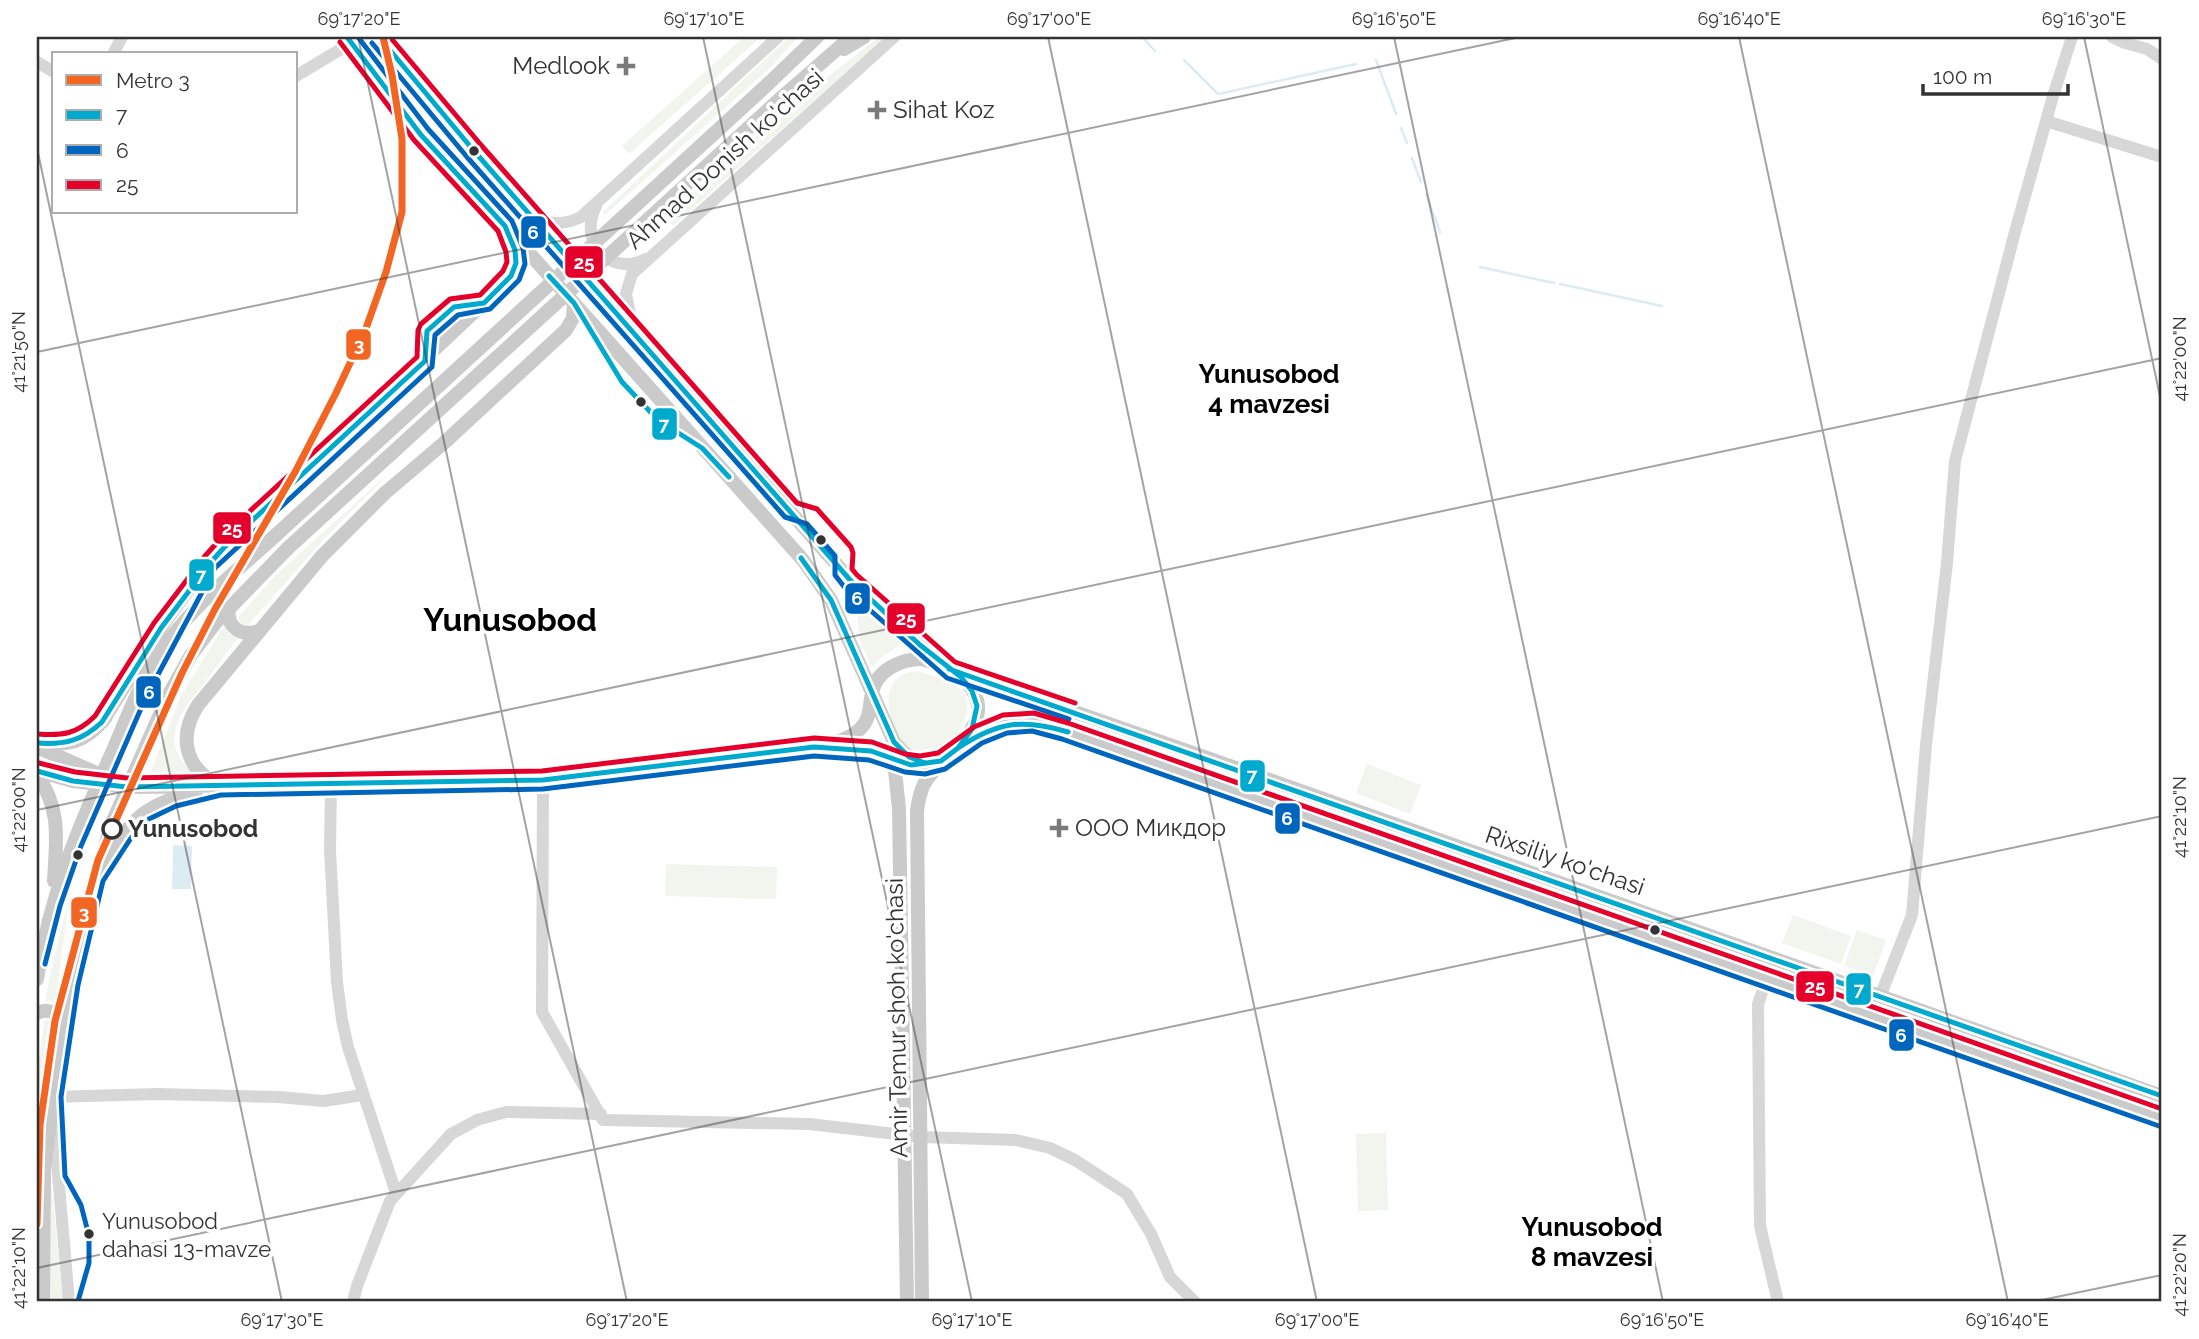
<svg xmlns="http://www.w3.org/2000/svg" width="2199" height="1339" font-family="Raleway,sans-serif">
  <rect width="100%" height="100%" fill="#fff"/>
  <!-- green -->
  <path fill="#f1f5ed" d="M744 37H761L629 154 622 146Z
    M789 37H798L771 67 605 215 603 212Z
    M879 37H885L673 226 666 218 789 107Z
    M393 469 325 538 249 624 244 625 240 623 239 616 276 575Z
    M860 611C876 620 891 629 902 644L882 656 872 668 860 640 857 612Z
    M224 626 230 634 238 638C225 654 214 671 201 687 177 716 158 746 196 775L150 773 181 696Z
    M917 671C929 674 947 680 957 687 979 704 961 735 944 747 937 753 929 758 920 756 895 749 865 675 917 671Z
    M1367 764 1421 785 1410 814 1356 793Z
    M98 815 74 884 68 908 55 1003 51 1000 45 1002C57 937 74 876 98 815Z
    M666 864 777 867 776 899 665 896Z
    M1793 915 1851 936 1841 964 1782 943Z
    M1857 930 1886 940 1873 976 1844 966Z
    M47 1019 51 1023 38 1127 37 1236V1078L44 1021Z
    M1386 1133 1388 1210 1358 1211 1356 1134Z
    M50 1170 63 1302H48Z"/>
  <!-- water -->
  <path fill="#ddebf3" d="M173 845 192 846 191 889H172Z"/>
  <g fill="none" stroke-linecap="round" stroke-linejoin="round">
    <!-- stream -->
    <path stroke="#ddebf3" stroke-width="2.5" d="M1142 37 1155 51
      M1184 60 1218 94 1356 64
      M1376 60 1396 114
      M1401 128 1407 143
      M1412 158 1421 182
      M1426 194 1440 232
      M1480 267 1554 283
      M1560 284 1662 306"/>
    <!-- minor -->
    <path stroke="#d7d7d7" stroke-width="12" d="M2112 37 2125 43 2147 49 2162 59
      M113 54 122 37
      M37 62 54 72
      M296 76 351 43
      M2046 121 2162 157
      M596 206C578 242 609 277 646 259
      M532 217C549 225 565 225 581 217L778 37
      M634 334 626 294 632 274 894 37
      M543 780 542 1012 603 1120 809 1124 922 1137 1016 1140 1050 1148 1075 1160 1127 1194 1151 1234 1170 1277 1195 1302
      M331 784 330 850 337 982 342 1020 348 1047 396 1193
      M1767 978 1758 1004 1760 1226 1778 1302
      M1880 997 1912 915 1926 745 1947 563 1955 461 2015 232 2053 96 2072 37
      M52 1103V1097L158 1094 279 1097 323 1101 363 1095
      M54 1128 69 1302
      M353 1302 357 1286 390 1201 451 1134 477 1120 506 1112 601 1114"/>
    <!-- major -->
    <path stroke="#cacaca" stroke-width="14" d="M347 37 434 150 505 226 803 560 831 600 894 742 904 753 918 761
      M379 37 474 151 851 581 940 661
      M844 49 864 37
      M768 84 817 37
      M781 98 851 37
      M229 607C226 627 240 637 259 631
      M102 722 165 621 208 563 509 279C518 265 516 252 510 237
      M37 743C70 745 84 744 106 717
      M965 743C1002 720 1024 718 1065 731L2162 1118
      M37 747 110 779
      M827 748C842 748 858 748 872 751 898 758 916 772 943 759
      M893 751 899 809 907 1302
      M37 771 73 781 127 787 543 780 800 749C820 746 847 743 861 728 871 717 869 706 872 693 876 670 901 659 922 659L1199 755 2162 1096
      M37 775C62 810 56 841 54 881
      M220 785C184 769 178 736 198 705L322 556 385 493 445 442 566 330 573 318 574 303
      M105 862C133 818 145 804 196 792
      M37 979C50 894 79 826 114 748 130 710 146 668 173 635 202 598 241 567 276 535
      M37 1013C48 1008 56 1012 63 1022
      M43 1302 44 1169 63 1022 81 927 112 823 168 696 191 655 216 622 288 548
      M922 1302 917 811C918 802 920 793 924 784 943 751 1011 720 959 675"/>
    <!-- major-bridge -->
    <path stroke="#cacaca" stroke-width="14" d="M276 535 768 84
      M288 548 781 98"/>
    <defs>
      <path id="bus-1" d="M549 276 574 303 622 382 658 420 702 448 729 477
        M801 558 831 600 894 742 909 757 925 763
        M949 669 2162 1096
        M37 743C64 745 82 741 102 722L161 628 211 562 230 541 425 361 427 331 454 307 484 303 511 276 516 263 515 250 505 226 421 135 347 37
        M958 748C997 722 1023 718 1068 732
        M37 771 73 781 127 787 543 780 814 747 871 751 911 765 941 761 958 748 972 729 977 706 972 691 961 677 920 645 851 581 474 151 379 37"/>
      <path id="bus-2" d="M372 43 467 157 785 517 807 524 835 556V575L845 588 947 678 1069 719
        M45 964 60 906 81 846 146 697 215 568 432 367 435 335 458 315 490 309 519 280 525 264 523 248 512 221 428 129 358 37
        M78 1301 89 1263V1236L81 1205 65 1176 61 1097 78 985 103 881 131 838 149 819 176 806 221 795 543 789 814 756 869 760 905 772 925 774 945 769 982 743 1007 733 1032 731 1062 739 2159 1126"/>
      <path id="bus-3" d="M390 37 481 145 797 503 817 509 851 547 853 553 852 569 857 575 955 662 1075 703
        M38 734C62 736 77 734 95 716L154 623 205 556 224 535 417 357 418 330 421 324 450 299 480 295 503 271 507 262 506 252 498 231 414 140 340 42
        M39 763 75 772 127 778 542 771 814 738 872 742 905 754 920 756 938 753 974 727 1003 715 1034 713 1068 723 2162 1109"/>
    </defs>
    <!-- bus-1 casing -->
    <use href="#bus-1" stroke="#fff" stroke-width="10"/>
    <!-- bus-2 casing -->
    <use href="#bus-2" stroke="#fff" stroke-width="10"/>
    <!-- bus-3 casing -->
    <use href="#bus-3" stroke="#fff" stroke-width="10"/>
    <!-- bus-1 -->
    <use href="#bus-1" stroke="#00a9ce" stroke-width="5"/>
    <!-- bus-2 -->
    <use href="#bus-2" stroke="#0065bd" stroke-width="5"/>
    <!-- bus-3 -->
    <use href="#bus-3" stroke="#e4002b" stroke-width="5"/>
    <defs>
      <path id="metro-1" d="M37 1224 40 1125 55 1021 98 860 182 673 215 609 295 472 336 393 365 331 386 272 402 212V139L392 75 383 37"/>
    </defs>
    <!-- metro-1 casing -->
    <use href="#metro-1" stroke="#fff" stroke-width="12"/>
    <!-- metro-1 -->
    <use href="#metro-1" stroke="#f26522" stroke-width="7"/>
  </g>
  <!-- ticks -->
  <path fill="none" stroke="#333" stroke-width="2" stroke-opacity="0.45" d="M358 37 627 1302M703 37 972 1302M1048 37 1317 1302M1394 37 1663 1302M1739 37 2008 1302M2084 37 2162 406M37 148 282 1302M37 352 1520 37M37 810 2162 358M37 1268 2162 816M2032 1302 2162 1275"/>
  <!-- markers -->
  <g fill="#7a7a7a" stroke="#fff" stroke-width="2.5">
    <path d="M622.5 55.5h7v7h7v7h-7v7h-7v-7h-7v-7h7z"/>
    <path d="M873.5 99.5h7v7h7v7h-7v7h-7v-7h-7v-7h7z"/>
    <path d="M1055.5 817.5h7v7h7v7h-7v7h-7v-7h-7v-7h7z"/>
  </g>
  <g fill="#333" stroke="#fff" stroke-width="2.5">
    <circle cx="474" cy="151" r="6"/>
    <circle cx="641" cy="402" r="6"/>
    <circle cx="821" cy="540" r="6"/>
    <circle cx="78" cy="855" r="6"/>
    <circle cx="1655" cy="930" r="6"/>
    <circle cx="89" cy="1234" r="6"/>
  </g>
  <circle fill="#fff" stroke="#333" stroke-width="3.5" cx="112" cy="829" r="9"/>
  <g text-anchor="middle" stroke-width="7" stroke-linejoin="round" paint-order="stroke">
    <!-- bus labels -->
    <g font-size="22" fill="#333" stroke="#fff" text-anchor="start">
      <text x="102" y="1229">Yunusobod<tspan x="102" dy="28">dahasi 13-mavze</tspan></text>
    </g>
    <!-- poi labels -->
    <g font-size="24" fill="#333" stroke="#fff" text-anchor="start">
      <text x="610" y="74" text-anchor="end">Medlook</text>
      <text x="893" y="118">Sihat Koz</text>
      <text x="1075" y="836">ООО Микдор</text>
    </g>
    <!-- street labels -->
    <g font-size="24" fill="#333" stroke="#fff">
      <text transform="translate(725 159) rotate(-42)" y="8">Ahmad Donish ko'chasi</text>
      <text transform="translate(1565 861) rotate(19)" y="8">Rixsiliy ko'chasi</text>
      <text transform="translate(897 1018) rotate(-91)" y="8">Amir Temur shoh ko'chasi</text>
    </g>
    <!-- stop labels -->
    <g font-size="24" font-weight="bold" fill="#333" stroke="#fff" text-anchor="start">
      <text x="128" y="837">Yunusobod</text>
    </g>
    <!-- neighbourhood labels -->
    <g font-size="26" font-weight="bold" fill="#000" stroke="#fff">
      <text x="1269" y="383">Yunusobod<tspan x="1269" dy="30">4 mavzesi</tspan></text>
      <text x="1592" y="1236">Yunusobod<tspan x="1592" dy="30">8 mavzesi</tspan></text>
    </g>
    <!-- district labels -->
    <g font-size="32" font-weight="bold" fill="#000" stroke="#fff">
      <text x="510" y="631">Yunusobod</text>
    </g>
  </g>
  <g stroke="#fff" stroke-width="2.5">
    <rect x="520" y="215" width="27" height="34" rx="7" fill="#0065bd"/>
    <rect x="564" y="245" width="40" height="34" rx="7" fill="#e4002b"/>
    <rect x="345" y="328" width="27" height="33" rx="7" fill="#f26522"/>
    <rect x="651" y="407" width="27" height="34" rx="7" fill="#00a9ce"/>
    <rect x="212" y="511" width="40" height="34" rx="7" fill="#e4002b"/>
    <rect x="188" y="558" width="27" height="34" rx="7" fill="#00a9ce"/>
    <rect x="844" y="582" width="27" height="33" rx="7" fill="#0065bd"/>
    <rect x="886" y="602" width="40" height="33" rx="7" fill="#e4002b"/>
    <rect x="135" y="675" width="27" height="34" rx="7" fill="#0065bd"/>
    <rect x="1239" y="759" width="27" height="34" rx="7" fill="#00a9ce"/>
    <rect x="1274" y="802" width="27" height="33" rx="7" fill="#0065bd"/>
    <rect x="70" y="896" width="28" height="33" rx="7" fill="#f26522"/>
    <rect x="1795" y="970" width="40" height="33" rx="7" fill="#e4002b"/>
    <rect x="1845" y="972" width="27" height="34" rx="7" fill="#00a9ce"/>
    <rect x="1888" y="1018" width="27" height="34" rx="7" fill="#0065bd"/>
  </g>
  <g font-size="19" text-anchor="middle" font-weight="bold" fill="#fff">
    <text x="533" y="239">6</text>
    <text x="584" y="269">25</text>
    <text x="359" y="351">3</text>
    <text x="664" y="431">7</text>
    <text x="232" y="535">25</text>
    <text x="201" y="582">7</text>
    <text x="857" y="605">6</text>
    <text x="906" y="625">25</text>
    <text x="149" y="699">6</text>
    <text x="1252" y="782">7</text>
    <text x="1287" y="825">6</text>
    <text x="84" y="919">3</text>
    <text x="1815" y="993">25</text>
    <text x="1859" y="996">7</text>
    <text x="1901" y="1042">6</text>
  </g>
  <!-- border -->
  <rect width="2199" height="1339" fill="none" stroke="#ffffff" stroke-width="77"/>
  <!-- legend -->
  <rect x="52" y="52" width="245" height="161" fill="#ffffff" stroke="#adadad" stroke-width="2"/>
  <rect x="66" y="75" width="35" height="10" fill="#f26522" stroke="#adadad" stroke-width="2"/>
  <text x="116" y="88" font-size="21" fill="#333333">Metro 3</text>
  <rect x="66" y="110" width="35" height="10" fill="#00a9ce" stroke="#adadad" stroke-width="2"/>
  <text x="116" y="122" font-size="21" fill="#333333">7</text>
  <rect x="66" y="145" width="35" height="10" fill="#0065bd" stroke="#adadad" stroke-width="2"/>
  <text x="116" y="158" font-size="21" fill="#333333">6</text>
  <rect x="66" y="180" width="35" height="10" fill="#e4002b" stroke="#adadad" stroke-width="2"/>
  <text x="116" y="192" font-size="21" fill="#333333">25</text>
  <!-- scale -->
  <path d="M1923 84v10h145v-10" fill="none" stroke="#333333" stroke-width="3.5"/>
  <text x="1933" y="84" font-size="21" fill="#333333" stroke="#ffffff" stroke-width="5" paint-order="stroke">100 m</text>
  <rect x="38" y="38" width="2122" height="1262" fill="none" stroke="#333" stroke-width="2.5"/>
  <g font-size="18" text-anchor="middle" fill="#333">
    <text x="359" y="25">69°17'20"E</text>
    <text x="704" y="25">69°17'10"E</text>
    <text x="1049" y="25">69°17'00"E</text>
    <text x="1394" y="25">69°16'50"E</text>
    <text x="1739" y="25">69°16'40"E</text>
    <text x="2084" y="25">69°16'30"E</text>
    <text transform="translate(19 352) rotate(-90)" y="6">41°21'50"N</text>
    <text transform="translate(2180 359) rotate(-90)" y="6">41°22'00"N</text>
    <text transform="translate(19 810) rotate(-90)" y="6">41°22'00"N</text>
    <text transform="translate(2180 817) rotate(-90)" y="6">41°22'10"N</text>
    <text transform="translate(19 1268) rotate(-90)" y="6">41°22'10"N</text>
    <text transform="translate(2180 1275) rotate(-90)" y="6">41°22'20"N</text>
    <text x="282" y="1326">69°17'30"E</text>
    <text x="627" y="1326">69°17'20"E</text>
    <text x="972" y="1326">69°17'10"E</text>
    <text x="1317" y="1326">69°17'00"E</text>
    <text x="1662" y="1326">69°16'50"E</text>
    <text x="2007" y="1326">69°16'40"E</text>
  </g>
</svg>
